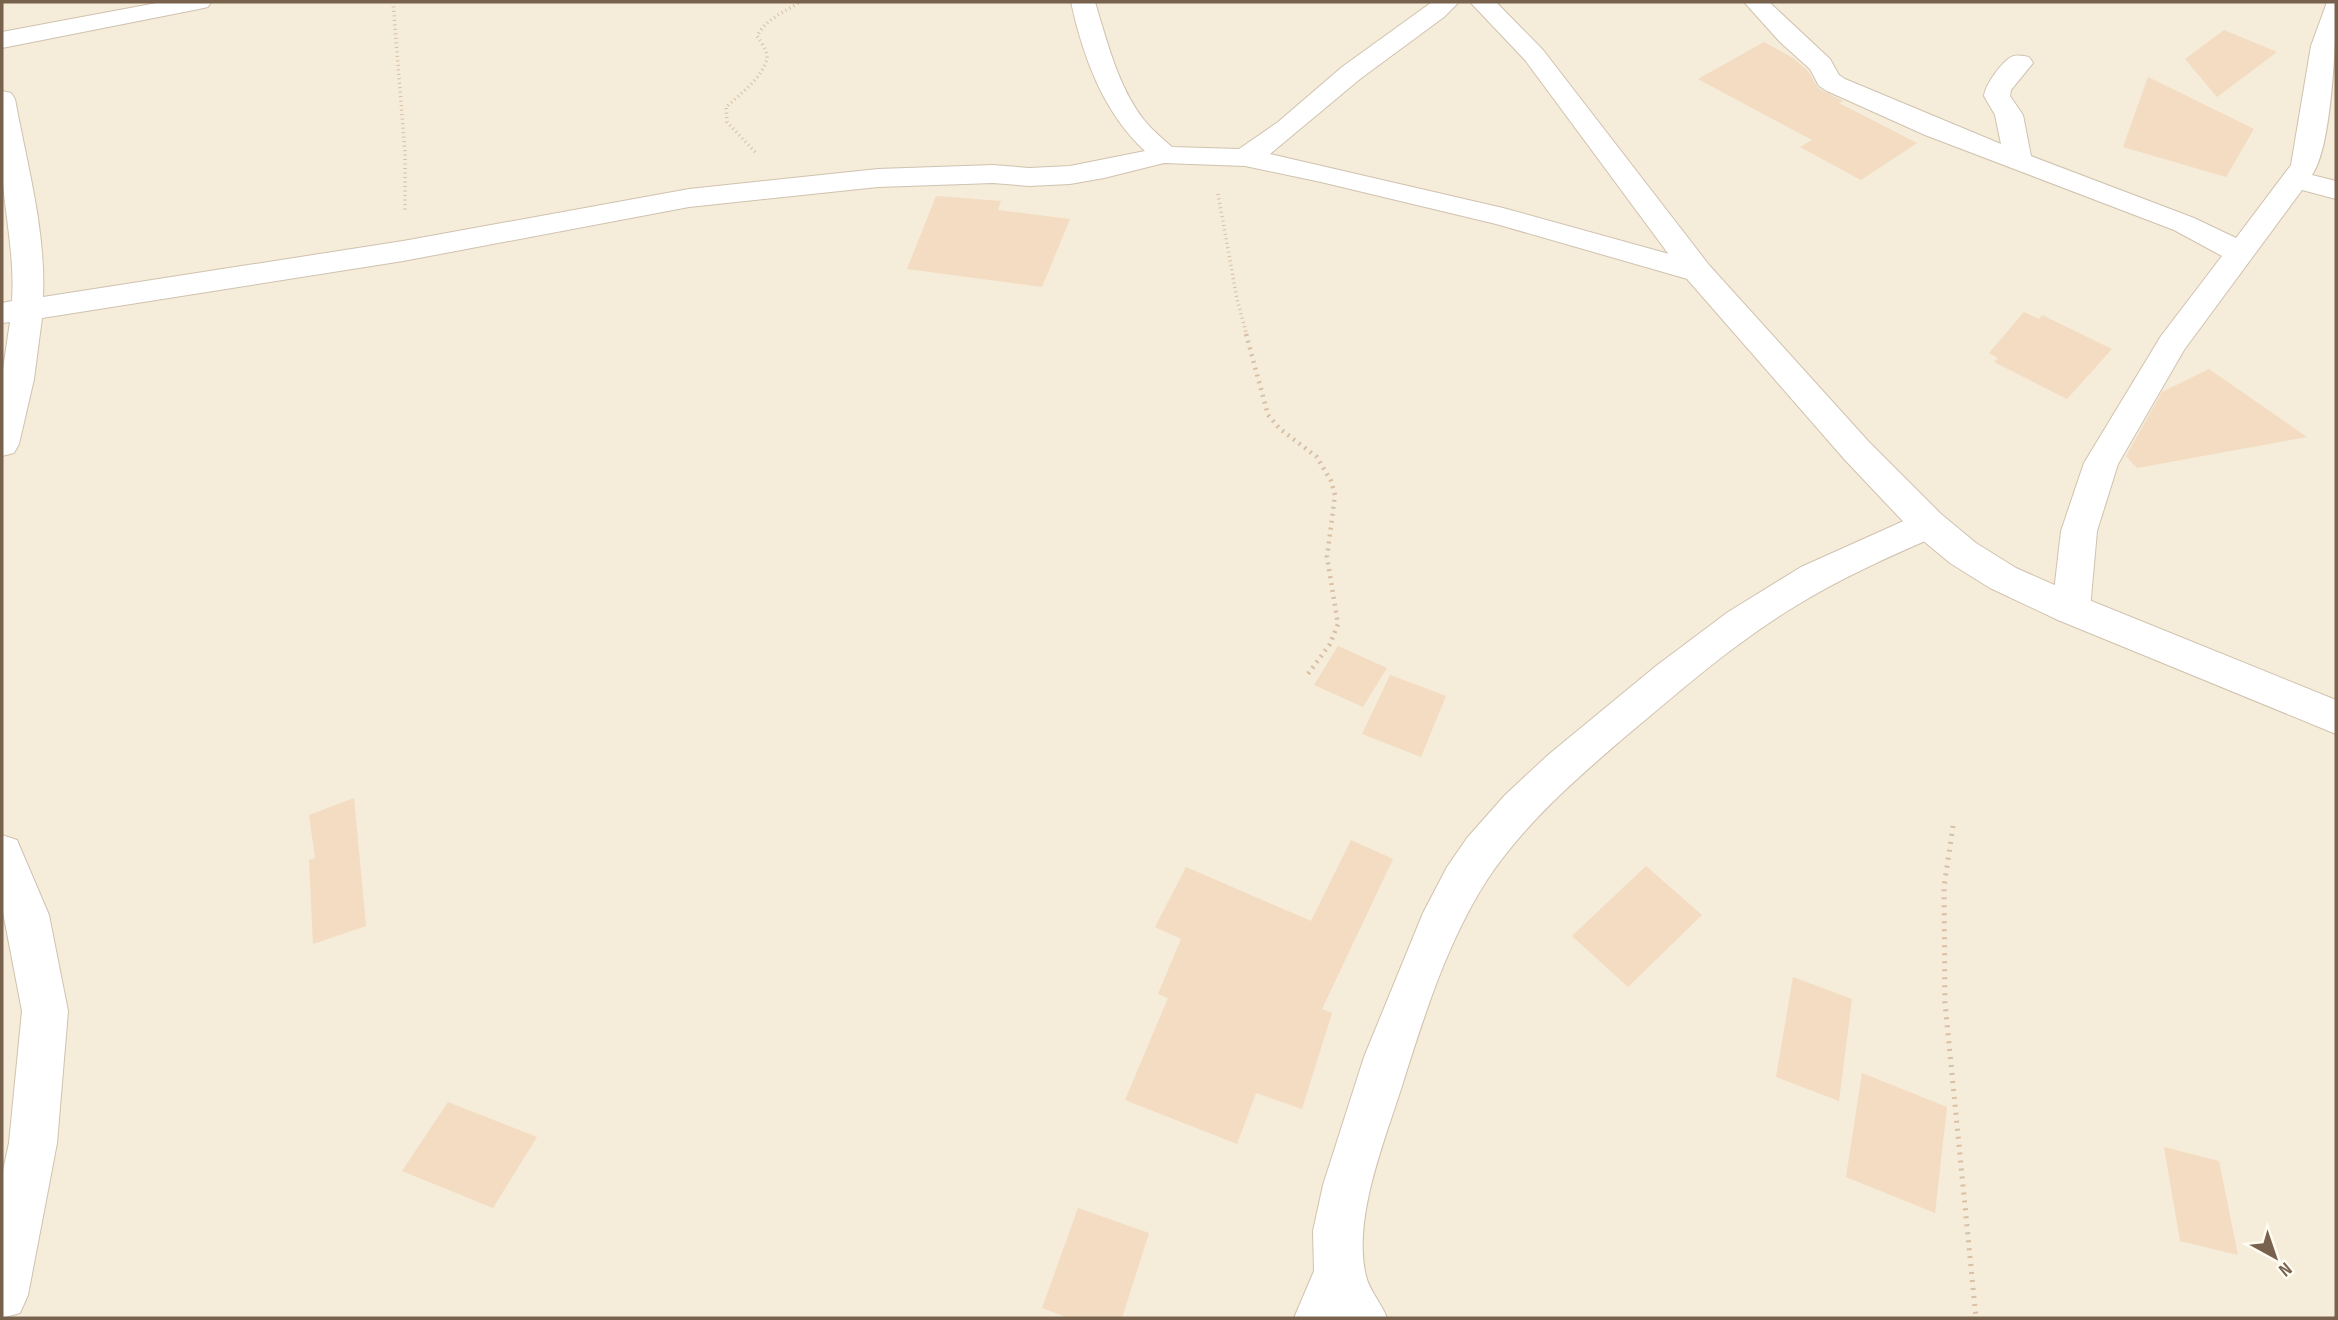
<svg xmlns="http://www.w3.org/2000/svg" width="2338" height="1320" font-family="'Sofia Sans Condensed',sans-serif">
  <rect width="100%" height="100%" fill="#fdf8eb"/>
  <!-- residential -->
  <path fill="#f5ecd9" d="M2 2H2336V1318H2Z"/>
  <!-- building -->
  <path fill="#f3dcc2" d="M2224 30 2277 52 2217 97 2185 59Z
    M1764 42 1793 58 1808 71 1818 88 1843 101 1839 103 1917 143 1861 180 1800 147 1812 140 1698 79Z
    M2148 77 2254 129 2226 177 2123 147Z
    M936 196 1001 201 998 210 1070 219 1042 287 907 269Z
    M2024 312 2039 319 2042 315 2112 349 2067 399 1994 362 1998 358 1989 353Z
    M2209 369 2307 437 2137 468 2126 456 2162 392Z
    M1338 646 1387 668 1363 707 1314 685Z
    M1390 675 1446 696 1421 757 1362 734Z
    M354 798 366 926 313 944 309 860 315 858 309 815Z
    M1351 840 1393 859 1322 1009 1332 1013 1302 1109 1256 1093 1237 1144 1125 1100 1168 998 1158 994 1181 939 1155 927 1186 867 1311 921Z
    M1646 866 1702 915 1628 987 1572 936Z
    M1793 977 1852 999 1839 1101 1776 1077Z
    M1862 1073 1947 1107 1935 1213 1846 1177Z
    M448 1102 537 1137 493 1208 402 1171Z
    M2164 1147 2219 1161 2238 1255 2180 1241Z
    M1078 1208 1149 1233 1122 1318H1069L1042 1308Z"/>
  <g fill="none" stroke-linecap="round" stroke-linejoin="round">
    <defs>
      <path id="minor" d="M162 2H211L208 7 199 9 2 48V32Z
        M1071 2H1095C1107 41 1118 87 1144 120 1152 130 1162 138 1172 147L1239 149 1278 122 1342 67 1432 2H1459L1444 17 1360 79 1270 154 1503 208 1709 265 1713 272 1709 279 1698 282 1496 224 1321 182 1245 166 1164 163 1104 178 1070 184 1029 186 993 183 878 187 689 207 403 261 42 318 34 379 19 444 14 453 2 456V376L10 322 2 323V303L12 301C15 257 5 216 2 172 0 146 2 118 2 91L11 93 15 99C27 165 46 230 43 297L403 241 689 189 878 169 993 165 1029 168 1070 166 1145 151C1103 112 1083 57 1071 2Z
        M1744 2H1769L1830 59 1839 75 1845 79 2001 144 1995 115 1984 96C1985 85 2001 63 2011 57 2017 54 2024 56 2029 57L2033 63 2011 90 2010 96 2023 115 2031 156 2194 218 2236 238 2291 165 2311 46 2327 2H2336C2336 38 2332 148 2312 175L2336 181V199L2302 190 2184 350 2118 464 2097 531 2090 609 2084 620 2071 624 2058 620 2052 609 2061 531 2084 463 2161 336 2222 256 2174 230 1925 135 1827 91 1819 86 1810 69 1780 42Z
        M1928 510 1941 514 1946 524 1941 534C1891 556 1840 578 1794 607 1734 643 1680 691 1626 736 1576 779 1523 825 1487 880 1447 942 1424 1016 1402 1086 1385 1140 1352 1219 1366 1276 1369 1290 1382 1304 1387 1318H1294L1314 1271 1313 1231 1323 1185 1364 1057 1423 913 1447 867 1467 838 1505 795 1548 755 1656 666 1728 612 1801 567Z
        M2 835 17 840 49 915 68 1011 57 1143 28 1295 20 1313 2 1318V1175L9 1143 22 1011 2 907Z"/>
      <path id="tertiary" d="M1470 2H1496L1543 50 1709 265 1869 442 1941 514 1976 543 2016 568 2084 598 2336 700V734L2058 620 1990 588 1950 563 1915 534 1845 460 1687 279 1525 60Z"/>
    </defs>
    <!-- minor casing -->
    <use href="#minor" stroke="#d0c2af" stroke-width="2"/>
    <!-- tertiary casing -->
    <use href="#tertiary" stroke="#d0c2af" stroke-width="2"/>
    <!-- path-far2 -->
    <path stroke="#d8c0a4" stroke-width="3.5" stroke-dasharray="1 3.5" stroke-linecap="butt" d="M393 2 405 152V210
      M755 152 727 122 726 107C739 95 765 76 767 57 767 50 761 42 757 36 766 19 784 12 800 2
      M1218 194 1237 299 1247 336"/>
    <!-- path-far1 -->
    <path stroke="#d8c0a4" stroke-width="4.5" stroke-dasharray="2 5" stroke-linecap="butt" d="M1246 334 1268 415 1280 429 1317 457 1331 481 1335 495 1327 557 1338 624 1330 644 1308 674"/>
    <!-- path -->
    <path stroke="#d8c0a4" stroke-width="5" stroke-dasharray="2 6" stroke-linecap="butt" d="M1953 826 1944 887 1945 1003 1976 1318"/>
    <!-- minor -->
    <use href="#minor" fill="#fff" fill-rule="evenodd"/>
    <!-- tertiary -->
    <use href="#tertiary" fill="#fff" fill-rule="evenodd"/>
  </g>
  <!-- border -->
  <rect width="2338" height="1320" fill="none" stroke="#79624d" stroke-width="7"/>
  <!-- north arrow -->
  <g transform="translate(2275 1257) rotate(140)" stroke="#fffcf2" stroke-width="5" paint-order="stroke">
  <path d="M0-5L12 26L0 18L-12 26Z" fill="#79624d"/>
  <text y="-10" font-size="19" font-weight="bold" text-anchor="middle" fill="#79624d">N</text>
  </g>
</svg>
